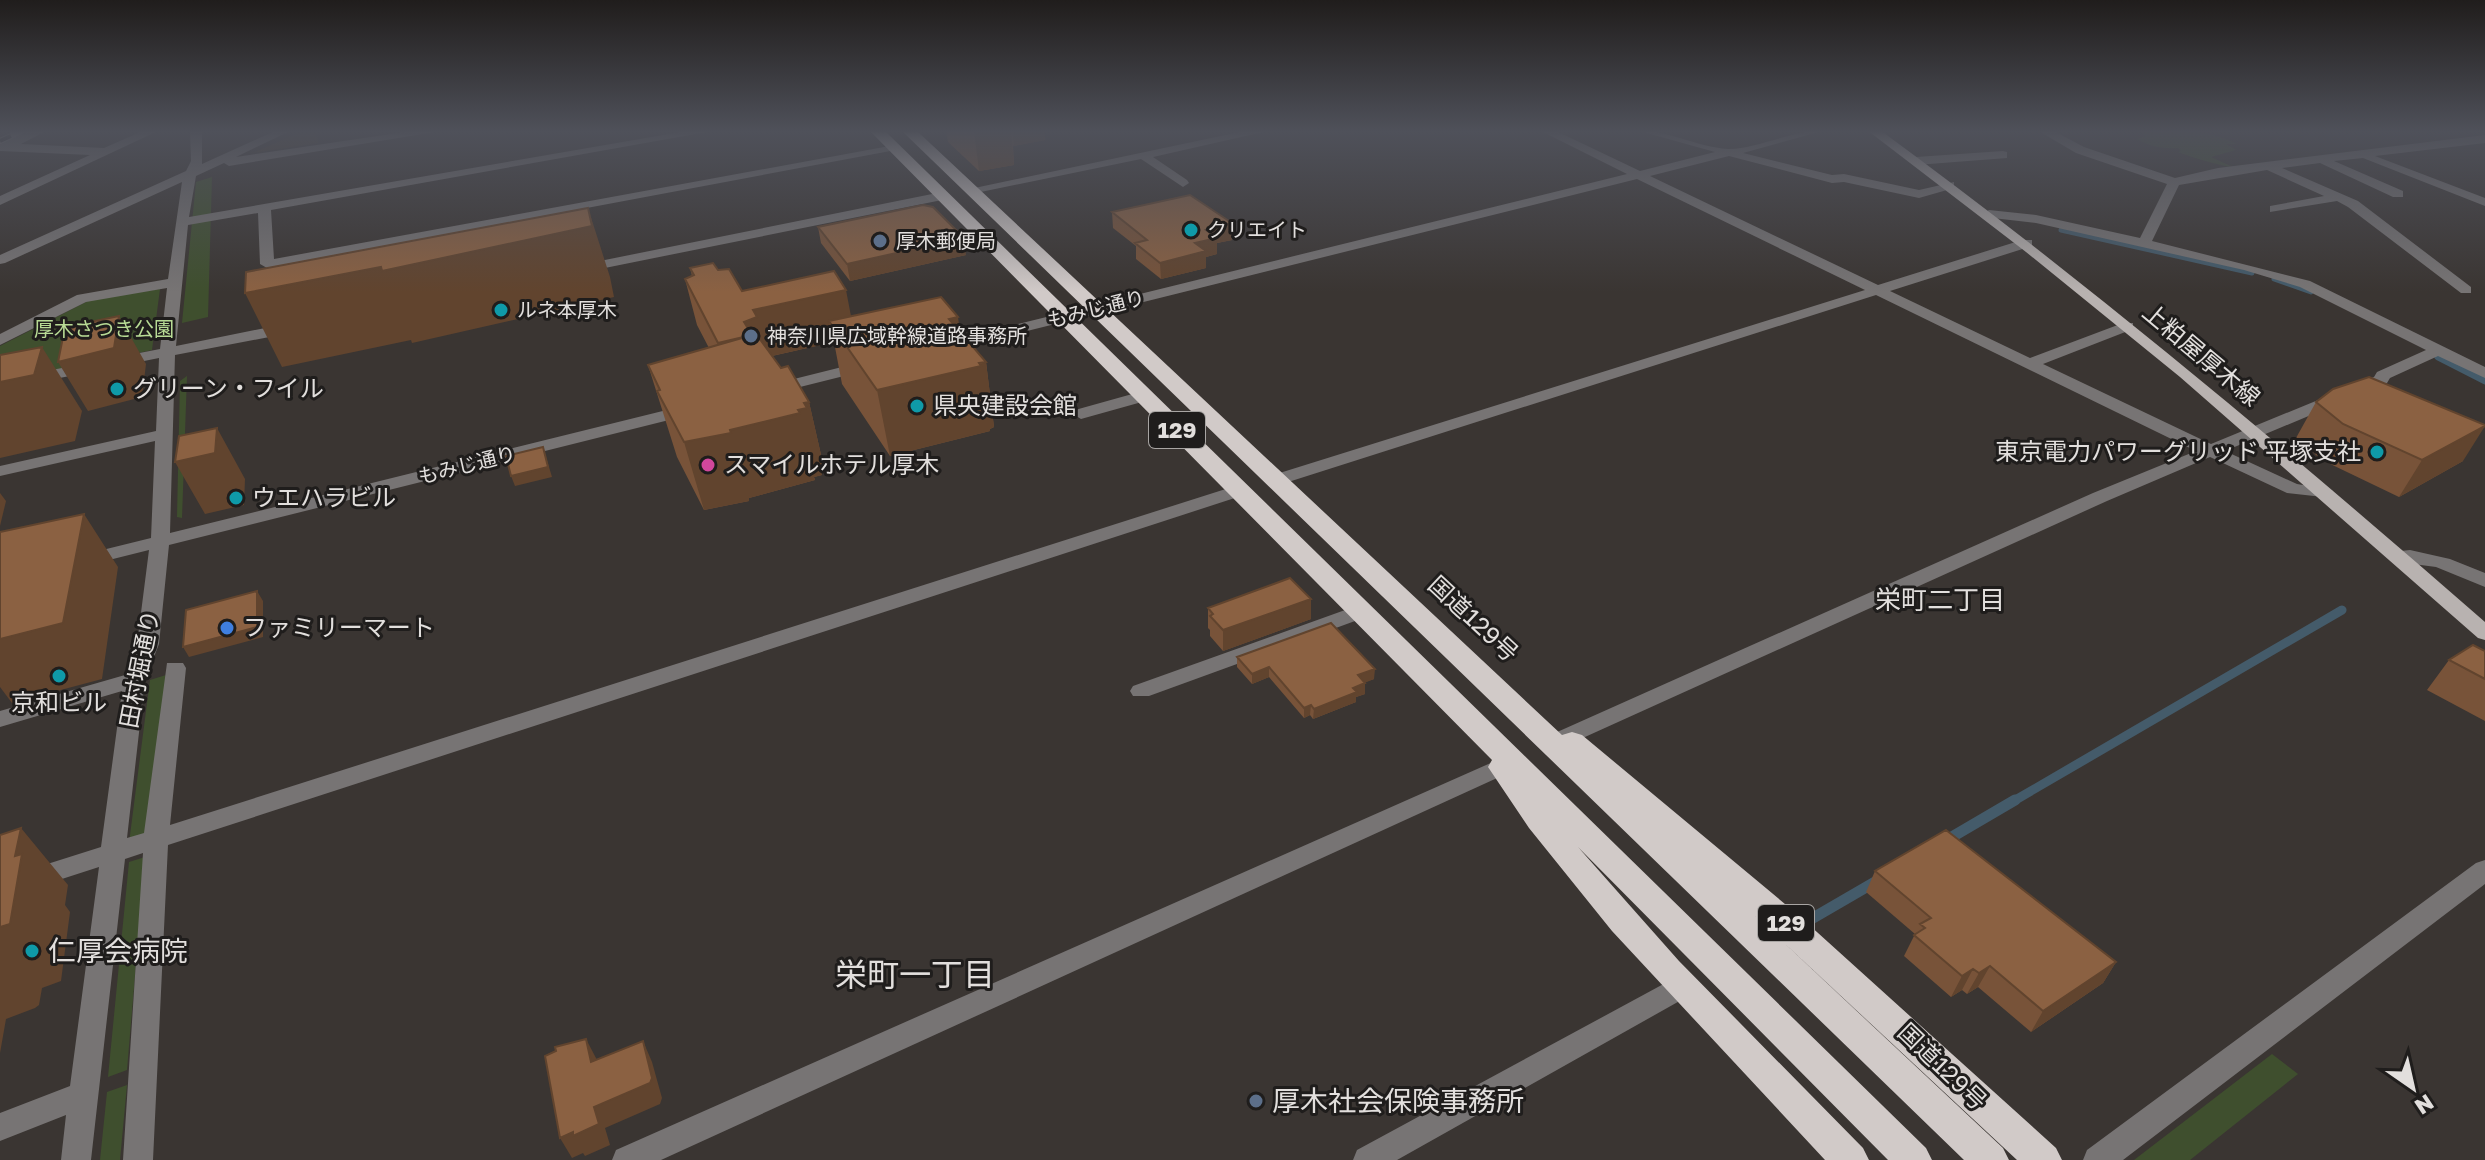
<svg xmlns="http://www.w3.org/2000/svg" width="2485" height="1160" font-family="'Golos Text','Noto Sans JP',sans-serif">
  <rect width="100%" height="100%" fill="#3a3532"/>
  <!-- medical -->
  <path fill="#483c2d" d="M305 130H316L318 143 253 153Z"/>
  <!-- green -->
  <path fill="#3f4f2e" d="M2138 130C2178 130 2205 128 2237 144H2226L2236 150 2211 157 2233 167C2224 167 2187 156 2178 152L2181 151 2178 148C2164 149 2150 147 2137 139L2146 136Z
    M212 177 208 317 182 323 196 182Z
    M160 289 152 350 0 383V346L90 300Z
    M187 376 182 518 177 517 180 381Z
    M166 675 147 838 129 843 150 680Z
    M145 857 127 1070 108 1077 129 862Z
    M2272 1054 2298 1074 2190 1160H2134Z
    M127 1085 120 1160H100L107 1092Z"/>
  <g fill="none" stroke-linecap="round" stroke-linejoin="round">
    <!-- stream-far3 -->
    <path stroke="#445b6a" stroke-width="5" d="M2061 230 2252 273
      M2274 279 2311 292"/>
    <!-- stream-far2 -->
    <path stroke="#445b6a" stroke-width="7" d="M2438 357 2485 381"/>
    <!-- stream-far1 -->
    <path stroke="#445b6a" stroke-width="9" d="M2012 802 2342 610"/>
    <!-- stream -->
    <path stroke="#445b6a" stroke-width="11" d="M1945 841 2015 800
      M1813 918 1875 882"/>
    <!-- minor -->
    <path fill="#777474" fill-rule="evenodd" d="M33 130H48L21 144 104 148 145 130H160L0 205V196L90 155 0 151V143Z
      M190 130H202V164L277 130H292L236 157 418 130H447L229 166 224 163 196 176 189 217 692 130H718L271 210 274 259 895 145 901 149 267 268 260 264 258 213 188 225 176 346 290 323 298 328 290 333 175 355 170 533 691 404 699 409 697 413 169 545 159 644 145 680 127 838 144 833 167 663H183L186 668 170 825 1232 487 1238 486 1247 491 1244 495 168 845 153 1160H123L143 853 125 859 91 1160H61L66 1115 0 1141V1113L70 1086 99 867 0 899V879L101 847 122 691 0 727V711L125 675 137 644 149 550 85 566 75 560 78 556 151 538 155 441 0 476V466L156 431 159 358 0 390V380L160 349 167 288 86 302 0 345V334L77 295 168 279 182 182 5 263 0 264V255L186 171 191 161Z
      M1249 130H1272L1153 157 1187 180 1189 183 1183 187 1141 159 971 194 965 190Z
      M1539 130H1554L1640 171 1715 152 1636 130C1668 130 1697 147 1728 149 1753 150 1793 130 1826 130L1743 153 1832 175 1844 174 1919 190 1954 182V188L1919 198 1844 182 1832 183 1729 156 1650 176 1878 285 2022 240H2032V246L1890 291 2030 358 2123 323H2133V329L2043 364 2211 444 2374 377 2377 372 2426 350 2300 287 2244 270 2036 223 1984 217 1982 214 1989 210 2036 215 2140 238 2167 184 2076 153 2037 130H2052L2084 147 2175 178 2218 168 2485 135V143L2375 156 2485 198V206L2363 158 2334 161 2403 191V197H2393L2320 163 2282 168 2358 201 2471 287V293H2461L2348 207 2337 201 2270 212V206L2324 196 2267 170 2179 185 2152 241 2310 281 2485 367V378L2438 356 2390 378 2387 383 2225 451 2297 484 2332 490 2334 494 2332 498 2287 493 2210 457 2107 501 1554 751 1546 749 1542 743 1546 737 2093 493 2196 451 1876 295 1282 484H1270L1267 480 1270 476 1865 290 1637 179 943 352 935 347 937 344 1627 174Z
      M2003 151 2007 152V158L1916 165 1910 161 1916 157Z
      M942 192 947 193V199L580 273 573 269 580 265Z
      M866 361 872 363V369L772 394 764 389 766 386Z
      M1143 391 1151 396 1149 400 1081 419 1073 414 1075 410Z
      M2410 550 2450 559 2485 573V587L2436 567 2398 562 2388 556 2391 552Z
      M1359 605 1366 607 1369 612 1366 617 1149 696H1133L1130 691 1133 686Z
      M1511 754 1519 756 1523 762 1519 768 661 1160H612L616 1150Z
      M2485 860V884L2123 1160H2083L2087 1150 2476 863Z
      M1682 974 1692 978 1696 986 1692 994 1397 1160H1353L1357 1150Z"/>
    <!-- major -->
    <path fill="#b8b2b0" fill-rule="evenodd" d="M1867 130H1880C2090 284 2289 451 2485 622V640L2478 638 2180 377 2026 252Z"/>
    <!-- highway -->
    <path fill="#d1cac8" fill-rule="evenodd" d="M869 130H884L1926 1148 1932 1160H1888L1578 847 1679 961 1863 1148 1869 1160H1825L1612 931 1529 828 1488 767 1492 760Z
      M901 130H916L1562 735 1572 732 1582 735 1797 914 2056 1148 2062 1160H2017L1752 913 2003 1148 2009 1160H1964Z"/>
    <defs>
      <path id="rail" d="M0 141 24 130"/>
    </defs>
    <!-- rail casing -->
    <use href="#rail" stroke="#999593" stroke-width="6"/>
    <!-- rail -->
    <use href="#rail" stroke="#1f1d1c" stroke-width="4" stroke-dasharray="12" stroke-linecap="butt"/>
  </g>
  <!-- wall -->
  <path fill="#785339" d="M946 130H1044L1045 140 1014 146 1013 145 1014 165 979 171 948 142Z
    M1112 212 1232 240 1217 243V254L1206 257V268L1161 279 1136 259V246L1113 228Z
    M818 227 966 255 850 281 821 243Z
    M690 268 718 270 742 291 851 316 960 331 986 362 994 427 990 429V431L890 456 842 384 834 342 772 356 809 402 824 468 821 469 822 475 814 477 815 480 749 498V501L704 510 677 457 648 365 709 348 697 325 685 279 692 276Z
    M2316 402 2463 461 2399 497 2322 460 2296 438Z
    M1208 608 1311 619 1223 651 1210 636V630L1208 628Z
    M2485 651V721L2427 690 2449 660Z
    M1237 657 1374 679 1365 682V694L1356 697V702L1313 719 1310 715 1304 718 1269 677 1252 684 1237 667Z
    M1875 871 2116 962 2103 983 2031 1032 1978 987 1967 994 1962 990 1951 997 1904 956 1915 934 1866 892Z"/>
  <!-- shaded-wall -->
  <path fill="#61442e" d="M974 130H1011L1014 165 979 171Z
    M1012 130H1044L1045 140 1014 146Z
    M588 208 610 277 614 297 412 343 411 340 282 367 245 293Z
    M1232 223V240L1217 243V254L1206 257V268L1161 279 1160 263 1195 243 1206 230Z
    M964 238 966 255 850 281 847 264Z
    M846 290 855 337 829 321 834 342 767 357 731 392 718 343 744 322 753 310Z
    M119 316 146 364 142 397 88 411 58 362Z
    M958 317 965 369 986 362 994 427 990 429V431L890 456 877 390 949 319Z
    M42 347 82 411 75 441 0 458V382Z
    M809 402 824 468 821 469 822 475 814 477 815 480 749 498V501L704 510 684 442 730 430 798 410 804 403Z
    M2485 426 2463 461 2399 497 2422 460Z
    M217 428 245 479 244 505 205 514 175 462Z
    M543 447 552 477 515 486 511 476Z
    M0 493 6 501 0 526Z
    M84 514 118 567 102 679 12 703 0 687V610Z
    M257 591 263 601V637L189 657 183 647Z
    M1311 599V619L1223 651V630Z
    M1269 667V677L1252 684V674Z
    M1375 669 1374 679 1357 686 1358 675Z
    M1365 683V694L1356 697V702L1313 719 1314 709 1353 688Z
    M1311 705 1310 715 1304 718V708Z
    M21 828 68 885 65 905 70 912 61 981 42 988 39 1005 35 1008 6 1019 0 1053V927Z
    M2116 962 2103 983 2031 1032 2043 1011Z
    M1990 966 1978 987 1967 994 1979 973Z
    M1973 969 1962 990 1951 997 1962 976Z
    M586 1039 597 1060 591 1062Z
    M643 1041 652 1062 662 1098 660 1104 605 1128 610 1145 585 1156 583 1153 572 1158 560 1138Z"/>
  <!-- building -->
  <path fill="#8b6142" stroke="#61442e" stroke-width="2" d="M1190 195 1232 223 1206 230 1217 238 1195 243 1206 251 1160 263 1135 243 1147 240 1112 212Z
    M923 205 933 207 964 238 847 264 818 227Z
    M588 208 592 226 382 271 381 267 245 293 246 272Z
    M713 263 718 270 729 269 742 291 834 271 846 290 753 310 757 317 744 322 752 335 718 343 685 279 694 275 690 268Z
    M941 297 958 317 949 319 986 362 979 363 981 366 877 390 829 321Z
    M119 316 114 348 58 362 65 327Z
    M756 334 781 368 788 366 809 402 804 403 807 408 798 410 800 413 730 430 731 433 684 442 657 391 660 390 648 365Z
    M42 347 34 375 0 382V355Z
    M2369 377 2485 425V426L2422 460 2343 424 2316 402 2333 389Z
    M217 428 215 453 175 462 179 436Z
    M543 447 548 467 511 476 506 456Z
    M84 514 63 623 0 639V532Z
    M1290 578 1311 599 1223 630 1210 616 1213 614 1208 608Z
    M257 591V627L183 647 186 610Z
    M1331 623 1375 669 1358 675 1365 683 1353 688 1357 692 1314 709 1311 705 1304 708 1269 667 1252 674 1237 657Z
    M2473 645 2485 651V679L2449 660Z
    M21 828 15 856 22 854 10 924 0 927V835Z
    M1946 830 2116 962 2043 1011 1990 966 1979 973 1973 969 1962 976 1914 935 1925 928 1920 924 1931 918 1875 871Z
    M586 1039 591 1062 643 1041 652 1078 650 1083 594 1107 599 1124 573 1136V1132L560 1138 545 1056 556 1051 555 1047Z"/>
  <!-- sky -->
  <linearGradient id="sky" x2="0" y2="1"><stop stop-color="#201d1c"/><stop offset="0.45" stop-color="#4f515a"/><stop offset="1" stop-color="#4f515a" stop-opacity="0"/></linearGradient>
  <rect width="2485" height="292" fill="url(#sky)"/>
  <!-- markers -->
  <g fill="#0f9aa8" stroke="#1f1d1c" stroke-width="3">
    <circle cx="1191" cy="230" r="8"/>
    <circle cx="501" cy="310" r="8"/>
    <circle cx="117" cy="389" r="8"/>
    <circle cx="917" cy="406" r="8"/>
    <circle cx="2377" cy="452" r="8"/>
    <circle cx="236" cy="498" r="8"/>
    <circle cx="59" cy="676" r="8"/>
    <circle cx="32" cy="951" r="8"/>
  </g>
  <g fill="#5c6f8a" stroke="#1f1d1c" stroke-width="3">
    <circle cx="880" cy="241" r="8"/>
    <circle cx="751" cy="336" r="8"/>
    <circle cx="1256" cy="1101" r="8"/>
  </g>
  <circle fill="#d1479c" stroke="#1f1d1c" stroke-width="3" cx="708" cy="465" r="8"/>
  <circle fill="#3f7fe0" stroke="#1f1d1c" stroke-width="3" cx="227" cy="628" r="8"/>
  <g text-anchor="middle" stroke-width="6" stroke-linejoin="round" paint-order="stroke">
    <!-- far-poi labels -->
    <g font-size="20" fill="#e2dfdd" stroke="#1f1d1c" text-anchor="start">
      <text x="1207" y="237">クリエイト</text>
      <text x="896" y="248">厚木郵便局</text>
      <text x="517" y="317">ルネ本厚木</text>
      <text x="767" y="343">神奈川県広域幹線道路事務所</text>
    </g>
    <!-- far-street labels -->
    <g font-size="20" fill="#e2dfdd" stroke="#1f1d1c">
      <text transform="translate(1096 309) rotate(-14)" y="7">もみじ通り</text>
      <text transform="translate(467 465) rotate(-14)" y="7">もみじ通り</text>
    </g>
    <!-- far-park labels -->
    <g font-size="20" fill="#b8db95" stroke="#1f1d1c">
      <text x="104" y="336">厚木さつき公園</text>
    </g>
    <!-- shield labels -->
    <g fill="#1f1d1c" stroke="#a8a5a3" stroke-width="2">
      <rect x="1149" y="412" width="56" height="36" rx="6"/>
      <rect x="1758" y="905" width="56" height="36" rx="6"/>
    </g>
    <g font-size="22" font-weight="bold" fill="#e2dfdd">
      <text x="1177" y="438">129</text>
      <text x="1786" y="931">129</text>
    </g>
    <!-- street labels -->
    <g font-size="24" fill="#e2dfdd" stroke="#1f1d1c">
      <text transform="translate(2201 355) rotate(40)" y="8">上粕屋厚木線</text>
      <text transform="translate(1473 619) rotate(43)" y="8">国道129号</text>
      <text transform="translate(140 669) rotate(-79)" y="8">田村堀通り</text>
      <text transform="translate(1942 1067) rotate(44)" y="8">国道129号</text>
    </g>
    <!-- poi labels -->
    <g font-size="24" fill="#e2dfdd" stroke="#1f1d1c" text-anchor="start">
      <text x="133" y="397">グリーン・フイル</text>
      <text x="933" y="414">県央建設会館</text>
      <text x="2361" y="460" text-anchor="end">東京電力パワーグリッド 平塚支社</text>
      <text x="724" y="473">スマイルホテル厚木</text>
      <text x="252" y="506">ウエハラビル</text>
      <text x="243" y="636">ファミリーマート</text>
      <text x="59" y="711" text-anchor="middle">京和ビル</text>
    </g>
    <!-- neighbourhood labels -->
    <g font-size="26" fill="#e2dfdd" stroke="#1f1d1c">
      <text x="1940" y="609">栄町二丁目</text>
    </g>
    <!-- near-poi labels -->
    <g font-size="28" fill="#e2dfdd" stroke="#1f1d1c" text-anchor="start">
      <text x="48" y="961">仁厚会病院</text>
      <text x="1272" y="1111">厚木社会保険事務所</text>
    </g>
    <!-- near-neighbourhood labels -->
    <g font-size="32" fill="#e2dfdd" stroke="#1f1d1c">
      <text x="915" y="986">栄町一丁目</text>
    </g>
  </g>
  <!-- north arrow -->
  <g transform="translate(2413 1088) rotate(146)" stroke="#1f1d1c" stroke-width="6" paint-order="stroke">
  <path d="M0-6L14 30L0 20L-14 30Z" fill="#e2dfdd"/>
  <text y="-12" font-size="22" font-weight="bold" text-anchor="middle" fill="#e2dfdd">N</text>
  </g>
</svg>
